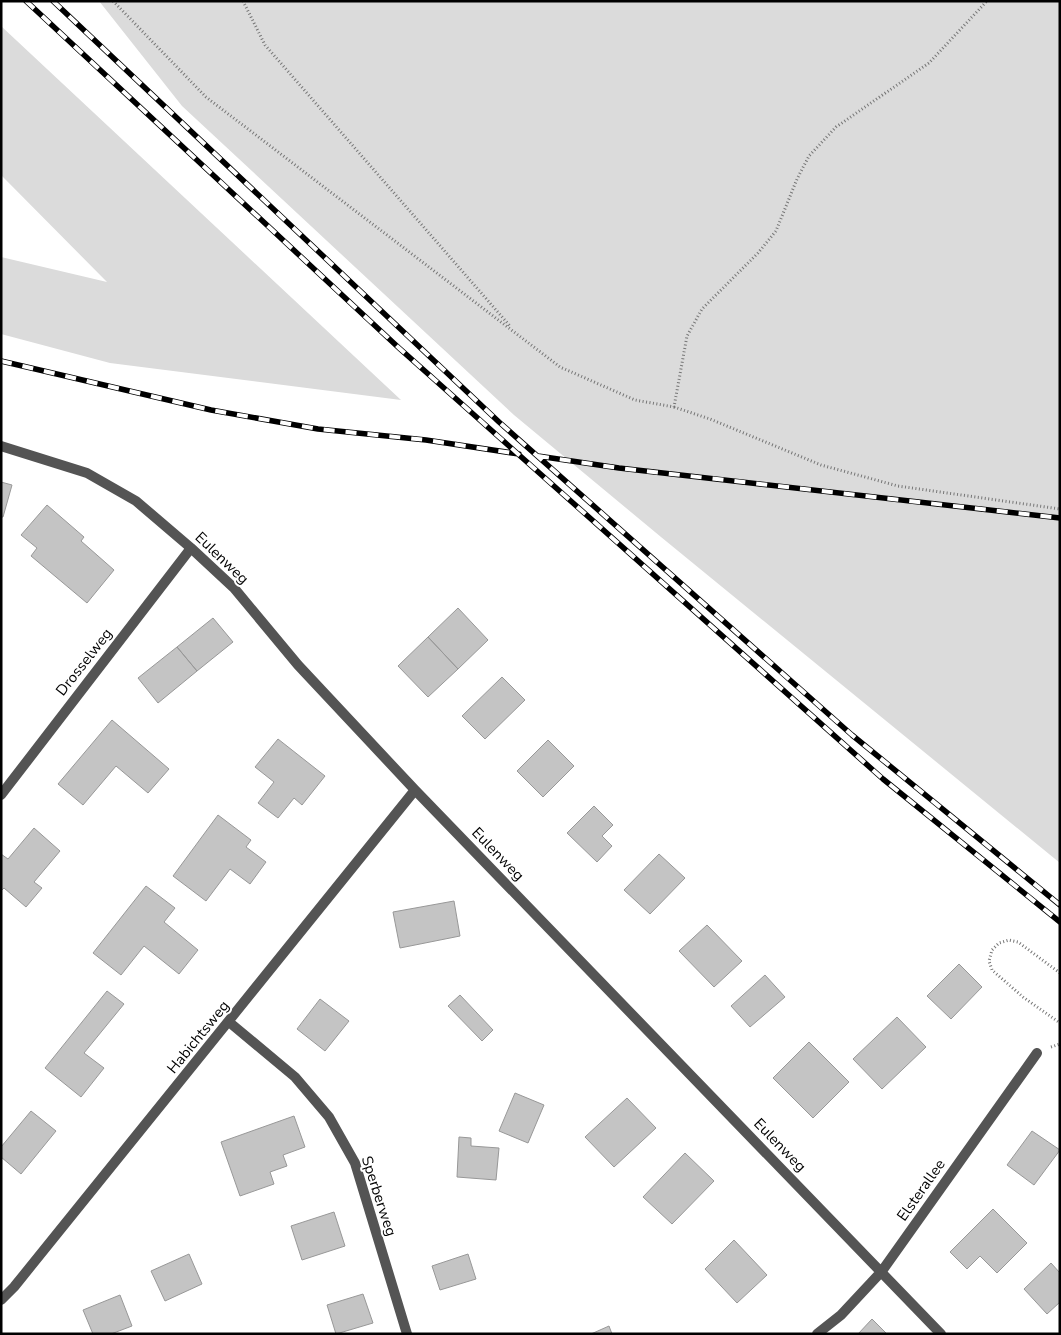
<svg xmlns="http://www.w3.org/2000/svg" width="1061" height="1335" font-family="'Nunito Sans',sans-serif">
  <rect width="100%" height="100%" fill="#fff"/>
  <!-- green -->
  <path fill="#dbdbdb" d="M99 1H1060V863L661 537 514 415 182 106Z
    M1 26 401 400 110 363 1 334V257L107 282 1 175Z"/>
  <!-- building -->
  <path fill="#c4c4c4" stroke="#989898" d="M1 482 12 485 3 517H1Z
    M47 505 84 537 81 541 114 570 87 603 31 556 37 548 21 535Z
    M458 608 488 640 458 669 428 637Z
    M213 618 233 642 197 671 177 647Z
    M428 637 458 669 428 697 398 666Z
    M177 647 197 671 158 703 138 678Z
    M502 677 525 700 485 739 462 716Z
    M112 720 169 769 148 793 116 766 83 805 58 784Z
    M278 739 325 776 302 805 294 798 278 818 258 803 274 782 255 767Z
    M548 740 574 766 543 797 517 771Z
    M594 806 613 825 602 836 612 846 597 862 567 833Z
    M218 815 251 840 246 847 266 862 250 884 230 869 206 901 173 876Z
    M34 828 60 851 34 882 42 888 26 907 4 888 1 891V854L8 859Z
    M659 854 685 878 650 914 624 890Z
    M146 886 175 908 164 922 198 950 179 974 144 946 121 975 93 953Z
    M454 901 460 936 400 948 393 912Z
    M707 925 742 961 714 987 679 951Z
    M959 964 982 987 951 1019 927 996Z
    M765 975 785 997 750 1027 731 1006Z
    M107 991 124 1004 84 1053 104 1068 81 1097 45 1068Z
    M460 995 493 1030 482 1041 448 1006Z
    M320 999 349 1021 325 1051 297 1029Z
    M897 1017 926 1047 882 1089 853 1059Z
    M809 1042 849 1082 813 1118 773 1078Z
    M515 1093 544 1105 528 1143 499 1131Z
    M627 1098 656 1128 614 1167 585 1137Z
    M31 1111 56 1131 21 1174 1 1157V1147Z
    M294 1116 305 1147 283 1155 287 1166 270 1172 274 1184 240 1196 221 1142Z
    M1032 1131 1060 1150 1034 1185 1007 1165Z
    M459 1137 471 1138V1146L499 1148 496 1180 457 1177Z
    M685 1153 714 1181 672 1224 643 1197Z
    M993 1209 1027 1243 997 1273 980 1256 967 1269 950 1252Z
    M334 1212 345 1246 302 1260 291 1226Z
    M734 1240 767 1275 737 1303 705 1269Z
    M189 1254 202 1284 165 1301 151 1271Z
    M468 1254 476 1279 440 1290 432 1266Z
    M1051 1263 1060 1273V1302L1047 1314 1024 1289Z
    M363 1294 373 1323 336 1334 327 1305Z
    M120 1295 132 1326 111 1334H93L83 1310Z
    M872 1319 887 1334H858Z
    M609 1326 612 1334H591Z"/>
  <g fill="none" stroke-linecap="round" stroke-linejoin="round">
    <!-- path -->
    <path stroke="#767676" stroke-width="3" stroke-dasharray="1 2.5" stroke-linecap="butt" d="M113 1 206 97 560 367 635 400 674 407 687 336 702 309 758 253 776 231 797 179 809 156 836 127 929 63 987 1
      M243 1 265 45 510 326
      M674 407 710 419 821 465 898 486 1060 509
      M1060 973 1018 942 1009 940 999 943 992 950 989 961 992 970 1023 997 1060 1023
      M1051 1047 1060 1044"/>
    <!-- street -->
    <path stroke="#545454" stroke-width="10" d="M1 446 87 473 136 501 191 548 234 588 298 665 415 790 941 1334
      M1 795 191 548
      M229 1022 295 1077 329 1117 355 1163 407 1334
      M1 1300 14 1287 415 790
      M817 1334 841 1315 882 1271 1037 1053"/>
    <defs>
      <path id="rail" d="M26 1 399 348 883 779 1060 922
        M53 1 499 422 852 735 1060 905
        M1 361 211 410 318 429 426 440 519 454
        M538 456 619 468 1060 518"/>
    </defs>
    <!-- rail casing -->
    <use href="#rail" stroke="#000" stroke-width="5.5"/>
    <!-- rail -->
    <use href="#rail" stroke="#fff" stroke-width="4" stroke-dasharray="11" stroke-linecap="butt"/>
  </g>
  <g text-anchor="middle" stroke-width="4" stroke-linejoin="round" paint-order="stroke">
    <!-- street labels -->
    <g font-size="15" fill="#000" stroke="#fff">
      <text transform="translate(222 558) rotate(44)" y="5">Eulenweg</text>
      <text transform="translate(84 662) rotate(-52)" y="5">Drosselweg</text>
      <text transform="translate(498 854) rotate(46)" y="5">Eulenweg</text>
      <text transform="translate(198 1037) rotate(-51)" y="5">Habichtsweg</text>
      <text transform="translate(780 1145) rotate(46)" y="5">Eulenweg</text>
      <text transform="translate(921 1190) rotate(-55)" y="5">Elsterallee</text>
      <text transform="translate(379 1196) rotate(72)" y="5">Sperberweg</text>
    </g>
  </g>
  <!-- border -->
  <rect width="1061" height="1335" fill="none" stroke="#000000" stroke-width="5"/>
</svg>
